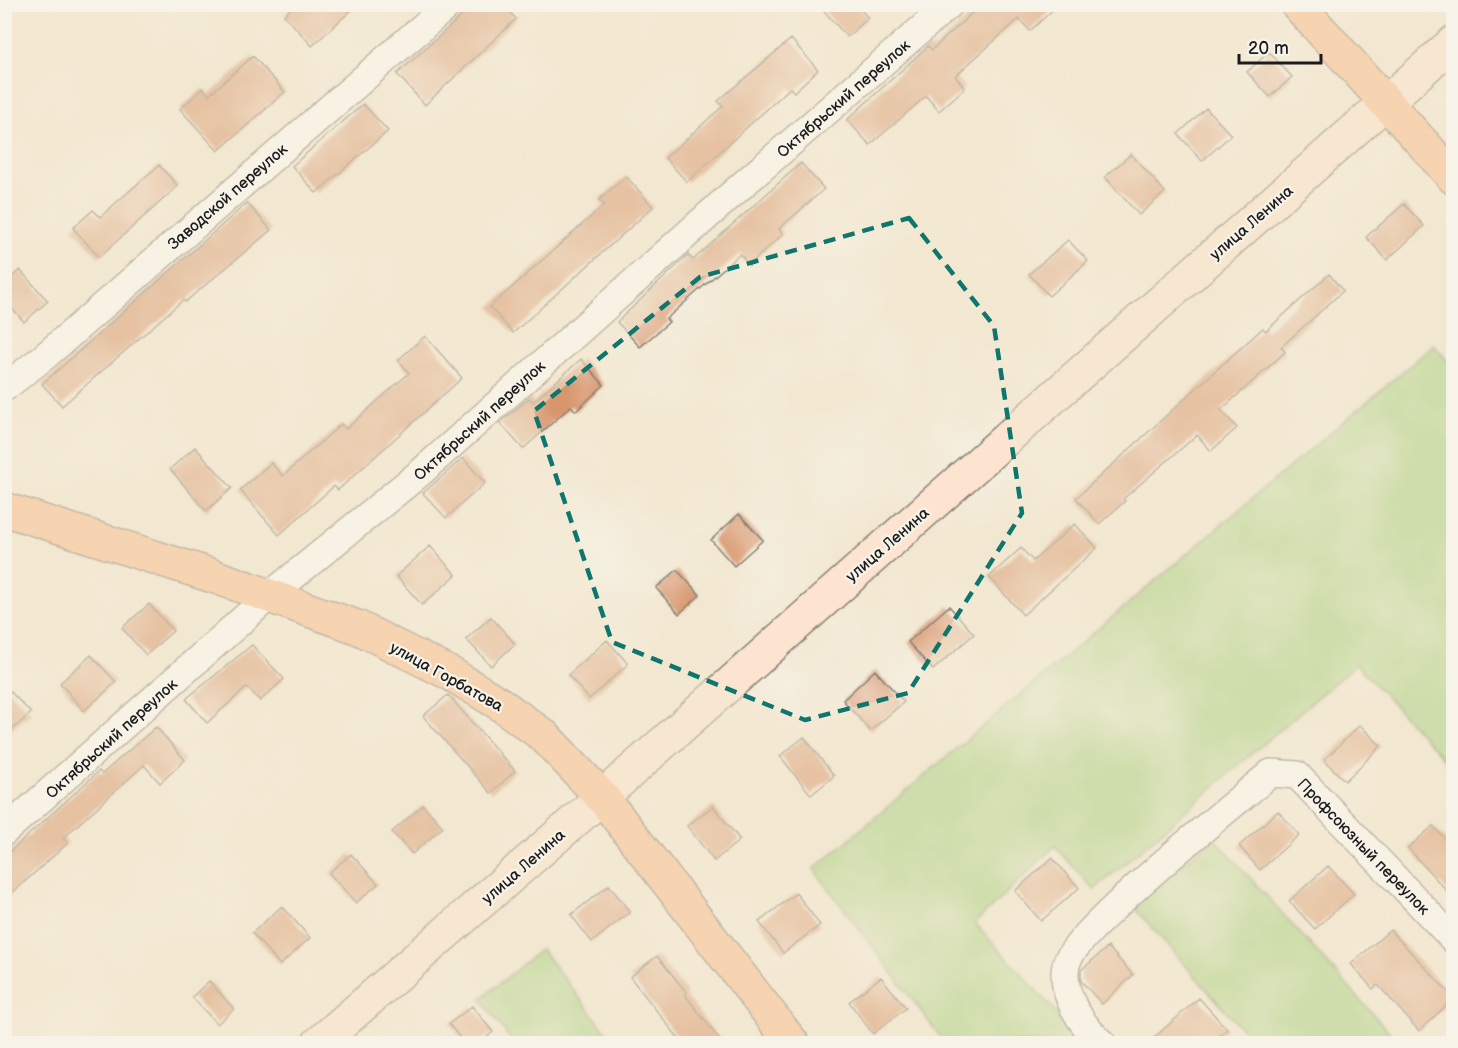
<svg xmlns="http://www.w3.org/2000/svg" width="1458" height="1048" font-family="'Balsamiq Sans',sans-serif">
  <rect width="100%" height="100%" fill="#f7f3e8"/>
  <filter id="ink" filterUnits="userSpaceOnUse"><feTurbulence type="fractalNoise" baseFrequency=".0167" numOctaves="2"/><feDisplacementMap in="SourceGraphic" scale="12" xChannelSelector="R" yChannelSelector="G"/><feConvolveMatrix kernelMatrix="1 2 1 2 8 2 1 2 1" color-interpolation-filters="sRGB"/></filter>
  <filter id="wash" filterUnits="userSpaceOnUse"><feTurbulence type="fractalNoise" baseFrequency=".008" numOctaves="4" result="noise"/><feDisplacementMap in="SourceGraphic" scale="24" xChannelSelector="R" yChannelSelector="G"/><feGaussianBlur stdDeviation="1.35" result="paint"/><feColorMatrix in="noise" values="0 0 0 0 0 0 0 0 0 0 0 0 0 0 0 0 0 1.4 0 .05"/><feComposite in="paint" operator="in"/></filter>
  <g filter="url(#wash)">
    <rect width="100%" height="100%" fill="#f2e7d0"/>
    <!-- green -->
    <path fill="#a3d17e" stroke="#60764d" stroke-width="1.5" d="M1434 345 1453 367V769L1356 664 1094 890 1055 846 975 923 1084 1043H945L814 869Z
      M1214 838 1399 1043H1254L1133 906Z
      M541 949 615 1043H513L481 999Z"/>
    <g id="blocks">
      <!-- building -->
      <path fill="#d8966d" d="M296 4H358L312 46 284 15Z
        M475 4H503L516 19 425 105 397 74Z
        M818 4H856L868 18 847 37Z
        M982 4H1059L1030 31 1019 19 955 76 965 88 939 111 926 96 870 145 847 120 928 46 932 50Z
        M791 39 818 70 794 92 790 88 687 182 665 158 723 106 718 101Z
        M1269 52 1292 77 1270 97 1247 72Z
        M253 56 285 92 218 151 180 109 203 88 209 95Z
        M363 104 388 131 316 193 292 166Z
        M1206 108 1231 135 1202 161 1178 134Z
        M1131 154 1165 192 1139 215 1105 177Z
        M801 163 824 189 779 229 783 234 749 265 740 254 666 319 669 322 640 347 617 322 688 255 693 260Z
        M159 165 178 186 99 257 73 228 93 210 100 217Z
        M626 176 653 207 513 333 490 307 604 205 599 200Z
        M247 203 271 230 185 302 183 300 62 406 42 384Z
        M1404 204 1424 226 1387 260 1366 237Z
        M1068 240 1088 261 1049 296 1029 274Z
        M20 270 48 301 24 322 4 299V284Z
        M1329 274 1343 291 1281 347 1285 352 1221 410 1237 428 1211 451 1197 435 1123 499 1125 501 1099 524 1076 498 1224 363 1263 328 1266 331Z
        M425 336 462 378 338 490 334 486 279 535 240 490 271 463 283 476 341 424 346 429 409 373 398 360Z
        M581 359 604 385 576 411 571 406 523 449 500 423 529 398 533 402Z
        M195 447 232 488 206 511 170 469Z
        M463 458 485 483 446 518 423 493Z
        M739 514 763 540 734 566 711 540Z
        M1075 524 1097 548 1023 615 989 577 1021 548 1033 561Z
        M430 546 456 575 422 605 396 576Z
        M677 570 700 595 679 614 656 588Z
        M149 604 173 631 146 655 122 628Z
        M949 606 974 634 933 670 908 642Z
        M491 617 515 644 491 666 466 639Z
        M607 640 628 664 589 699 568 675Z
        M252 645 284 679 260 701 247 687 207 723 186 699Z
        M91 655 116 682 84 711 60 683Z
        M875 670 904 702 870 731 843 700Z
        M4 685 31 713 4 737Z
        M448 695 515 771 491 793 423 716Z
        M1360 725 1381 746 1345 781 1324 760Z
        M156 727 185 760 160 783 144 765 63 838 68 843 4 900V857L99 771 102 774Z
        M804 737 834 776 811 795 780 756Z
        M423 805 443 827 412 854 392 832Z
        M713 806 740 840 714 861 687 826Z
        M1278 811 1299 835 1260 870 1239 846Z
        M1433 826 1454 848V899L1408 848Z
        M351 854 378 884 356 903 329 873Z
        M1052 858 1079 888 1041 921 1015 891Z
        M1328 866 1354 894 1315 929 1289 901Z
        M609 885 630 912 592 942 571 915Z
        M796 893 820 925 783 953 759 922Z
        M282 906 310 938 280 965 252 933Z
        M1390 930 1454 998 1419 1031 1378 985 1373 989 1351 964Z
        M1108 947 1133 975 1102 1004 1081 981V970Z
        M657 956 687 993 685 995 723 1044H683L630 977Z
        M881 977 906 1008 873 1034 849 1002Z
        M209 981 234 1009 217 1024 192 997Z
        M1199 998 1227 1029 1211 1044H1147Z
        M472 1006 493 1032 479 1044H465L449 1024Z"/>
    </g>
  </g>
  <g filter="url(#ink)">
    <use href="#blocks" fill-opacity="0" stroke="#878276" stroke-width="1.5"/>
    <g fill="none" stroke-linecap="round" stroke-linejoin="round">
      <defs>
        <path id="minor" d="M4 388 44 357 449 4
          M4 832 269 596 420 473 731 195 950 4
          M1103 1044C1082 1026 1060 994 1066 965 1072 933 1238 801 1271 773L1297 775 1454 940"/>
        <path id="secondary" d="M318 1044 602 797 1454 42"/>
        <path id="primary" d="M1297 4 1454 178
          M4 509 213 576 357 627 451 674 500 704 544 736 602 797 793 1044"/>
      </defs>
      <!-- minor casing -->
      <use href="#minor" stroke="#878276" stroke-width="30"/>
      <!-- secondary casing -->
      <use href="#secondary" stroke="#878276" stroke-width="36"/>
      <!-- primary casing -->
      <use href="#primary" stroke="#878276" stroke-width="36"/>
      <!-- minor -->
      <use href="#minor" stroke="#fff" stroke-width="27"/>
      <!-- secondary -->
      <use href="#secondary" stroke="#fde4d1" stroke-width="33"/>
      <!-- primary -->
      <use href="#primary" stroke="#fbbb8c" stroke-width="33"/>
    </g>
  </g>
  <!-- marked area -->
  <path d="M0 0H1458V1048H0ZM909 218 994 326 1022 513 908 693 805 720 612 642 534 411 700 277Z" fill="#f2e7d0" fill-opacity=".55" fill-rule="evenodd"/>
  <path fill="none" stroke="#0f766e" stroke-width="4.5" stroke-dasharray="12 8" stroke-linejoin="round" d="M909 218 994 326 1022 513 908 693 805 720 612 642 534 411 700 277Z"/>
  <g text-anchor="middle" stroke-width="4.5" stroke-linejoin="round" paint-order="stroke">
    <!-- street labels -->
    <g font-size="16" fill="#1c1c1c" stroke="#f7f3e8">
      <text transform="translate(843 98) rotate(-41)" y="6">Октябрьский переулок</text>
      <text transform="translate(227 196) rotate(-41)" y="6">Заводской переулок</text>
      <text transform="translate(1251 222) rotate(-41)" y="6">улица Ленина</text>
      <text transform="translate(479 420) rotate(-42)" y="6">Октябрьский переулок</text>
      <text transform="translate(887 544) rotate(-41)" y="6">улица Ленина</text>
      <text transform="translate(447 676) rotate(29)" y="6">улица Горбатова</text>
      <text transform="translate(111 738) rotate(-42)" y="6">Октябрьский переулок</text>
      <text transform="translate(1364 846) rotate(46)" y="6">Профсоюзный переулок</text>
      <text transform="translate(523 866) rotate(-41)" y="6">улица Ленина</text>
    </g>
  </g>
  <!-- margin -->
  <rect width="1458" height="1048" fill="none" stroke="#f7f3e8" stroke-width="24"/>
  <!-- scale -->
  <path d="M1239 54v9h82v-9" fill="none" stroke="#1c1c1c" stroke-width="3"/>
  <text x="1248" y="54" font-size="18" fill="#1c1c1c" stroke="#f7f3e8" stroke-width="4.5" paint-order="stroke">20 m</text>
</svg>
